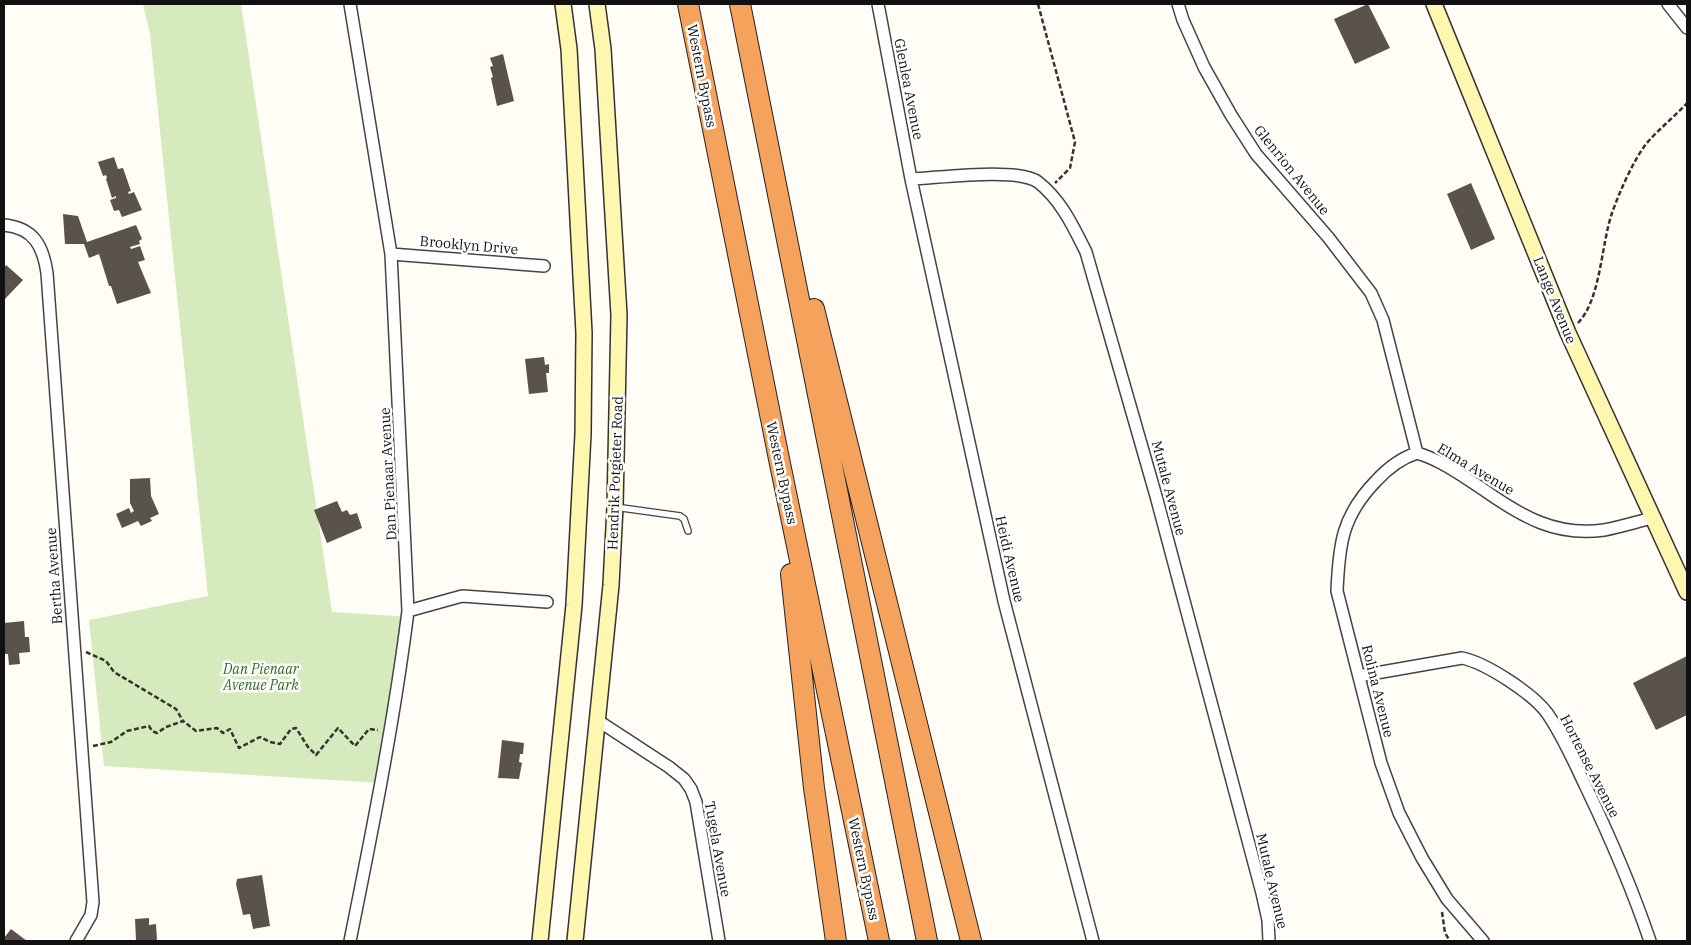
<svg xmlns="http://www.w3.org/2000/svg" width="1691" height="945" font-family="'IBM Plex Serif',serif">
  <rect width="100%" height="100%" fill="#fffdf5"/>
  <!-- green -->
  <path fill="#d5ebbd" d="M143 4H241L332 612 413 617 382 783 104 766 89 620 208 596 150 34Z"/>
  <!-- building -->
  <path fill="#5a524d" d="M1368 4 1390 48 1355 64 1334 19Z
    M503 54 514 101 497 106 491 78 493 77 490 67 493 66 490 58Z
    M114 157 118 169 123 168 131 191 128 192 129 194 134 192 142 210 122 217 119 210 114 211 110 200 116 198V196L112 198 106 179 107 178 106 175 103 176 98 162Z
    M1471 183 1495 239 1471 250 1447 194Z
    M63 214 78 216 87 242 136 225 142 239 139 241 140 244 130 247 131 249 140 246 145 260 138 262 151 293 117 304 111 286H109L99 254 89 258 84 244H65Z
    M6 265 23 280 4 300V268Z
    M544 357 545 365 549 364V373H546L548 392 529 394 525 359Z
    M150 478 151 496 159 514 150 518 152 521 141 526 138 521 122 528 116 514 129 508 131 513 134 511 130 503V479Z
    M337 501 342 512 347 510 350 515 357 513 362 528 327 543 314 510Z
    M24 621 25 637H29L30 652 19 653 20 664 9 665 8 654H4V623Z
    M1687 656V715L1656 730 1633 683Z
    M502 740 524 743 523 754H520L519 762 522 763 519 779 498 778Z
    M262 875 270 926 253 929 250 914 243 915 236 884 237 879Z
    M149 918V925L156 924 157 941H136L135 919Z
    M11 929 27 941H4V938Z"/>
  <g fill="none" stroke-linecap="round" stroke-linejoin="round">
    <defs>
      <path id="lane" d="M615 507 680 516 684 519 688 531"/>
      <path id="street" d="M878 4 911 179 1004 601 1093 941
        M1178 4 1183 20 1204 67 1231 115 1256 154 1328 237 1371 293 1383 320 1417 453
        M1668 4 1687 28
        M911 179C939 178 1017 167 1038 182 1061 200 1073 226 1086 252L1156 496 1262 893 1268 920 1269 941
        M4 225C34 228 43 246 47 273L93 902 91 915 76 941
        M391 254 544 266
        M1417 453C1401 458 1387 469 1376 481 1342 516 1339 544 1337 591L1381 763 1399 813 1422 858 1447 899 1483 941
        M1417 453C1441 460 1463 476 1484 490 1521 516 1556 537 1604 530 1620 527 1636 522 1652 518
        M408 611 462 596 547 602
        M1359 676 1462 658C1486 663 1532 693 1547 713 1563 736 1574 762 1586 787 1610 837 1632 888 1650 941
        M597 720 669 767 684 779 691 789 696 802 719 941
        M350 941C372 832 394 722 408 611L391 254 350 4"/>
      <path id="secondary" d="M1434 4 1568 333 1687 592
        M540 941 574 605 583 434 584 333 569 49 563 4
        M575 941 611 585 615 507 619 315 603 49 597 4"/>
      <path id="highway" d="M688 4 779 459 879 941
        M740 4 927 941
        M814 309 971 941
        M791 574 814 788 836 941"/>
    </defs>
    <!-- lane casing -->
    <use href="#lane" stroke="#444" stroke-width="8"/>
    <!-- street casing -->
    <use href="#street" stroke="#444" stroke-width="14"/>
    <!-- secondary casing -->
    <use href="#secondary" stroke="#333" stroke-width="18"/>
    <!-- highway casing -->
    <use href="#highway" stroke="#222" stroke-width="22"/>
    <!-- path -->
    <path stroke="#333" stroke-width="2.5" stroke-dasharray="5 2.5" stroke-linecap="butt" d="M1038 4 1075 142 1070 168 1055 183
      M1578 323C1601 299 1601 245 1612 213 1619 193 1633 161 1646 144 1658 130 1674 117 1687 103
      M86 652 106 661 114 672 176 709 183 721
      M93 746 111 742 127 731 149 726 152 731 157 733 166 727 183 721 196 731 217 728 223 733 230 729 239 748 260 737 270 742 280 744 291 729 296 728 308 747 316 755 338 728 355 746 369 729 378 730
      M1442 912 1445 933 1450 941"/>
    <!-- lane -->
    <use href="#lane" stroke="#fff" stroke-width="5.5"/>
    <!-- street -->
    <use href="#street" stroke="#fff" stroke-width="11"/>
    <!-- secondary -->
    <use href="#secondary" stroke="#fff6b0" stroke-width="15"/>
    <!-- highway -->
    <use href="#highway" stroke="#f5a25d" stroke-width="20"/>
  </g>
  <g text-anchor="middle" stroke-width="5" stroke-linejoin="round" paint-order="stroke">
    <!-- street labels -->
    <g font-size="14" fill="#111" stroke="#fff">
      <text transform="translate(702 76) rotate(79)" y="5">Western Bypass</text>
      <text transform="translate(909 89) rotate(79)" y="5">Glenlea Avenue</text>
      <text transform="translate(1292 170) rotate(51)" y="5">Glenrion Avenue</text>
      <text transform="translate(469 245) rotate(5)" y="5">Brooklyn Drive</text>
      <text transform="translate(1555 300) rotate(68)" y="5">Lange Avenue</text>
      <text transform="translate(1476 469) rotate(31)" y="5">Elma Avenue</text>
      <text transform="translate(615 473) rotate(-88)" y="5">Hendrik Potgieter Road</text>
      <text transform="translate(782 473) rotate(78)" y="5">Western Bypass</text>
      <text transform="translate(388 474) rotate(-93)" y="5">Dan Pienaar Avenue</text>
      <text transform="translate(1169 488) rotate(75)" y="5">Mutale Avenue</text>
      <text transform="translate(1010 559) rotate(77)" y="5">Heidi Avenue</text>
      <text transform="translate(54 576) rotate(-94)" y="5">Bertha Avenue</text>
      <text transform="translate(1378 691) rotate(76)" y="5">Rolina Avenue</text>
      <text transform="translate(1590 766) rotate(63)" y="5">Hortense Avenue</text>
      <text transform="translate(718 849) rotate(80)" y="5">Tugela Avenue</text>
      <text transform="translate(864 869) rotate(78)" y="5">Western Bypass</text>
      <text transform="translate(1272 881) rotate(77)" y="5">Mutale Avenue</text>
    </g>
    <!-- park labels -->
    <g font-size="14" font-style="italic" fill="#2f6b1f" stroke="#fff">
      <text x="261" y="674">Dan Pienaar<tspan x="261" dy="16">Avenue Park</tspan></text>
    </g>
  </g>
  <!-- border -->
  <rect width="1691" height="945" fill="none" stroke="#111111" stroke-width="10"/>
</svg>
